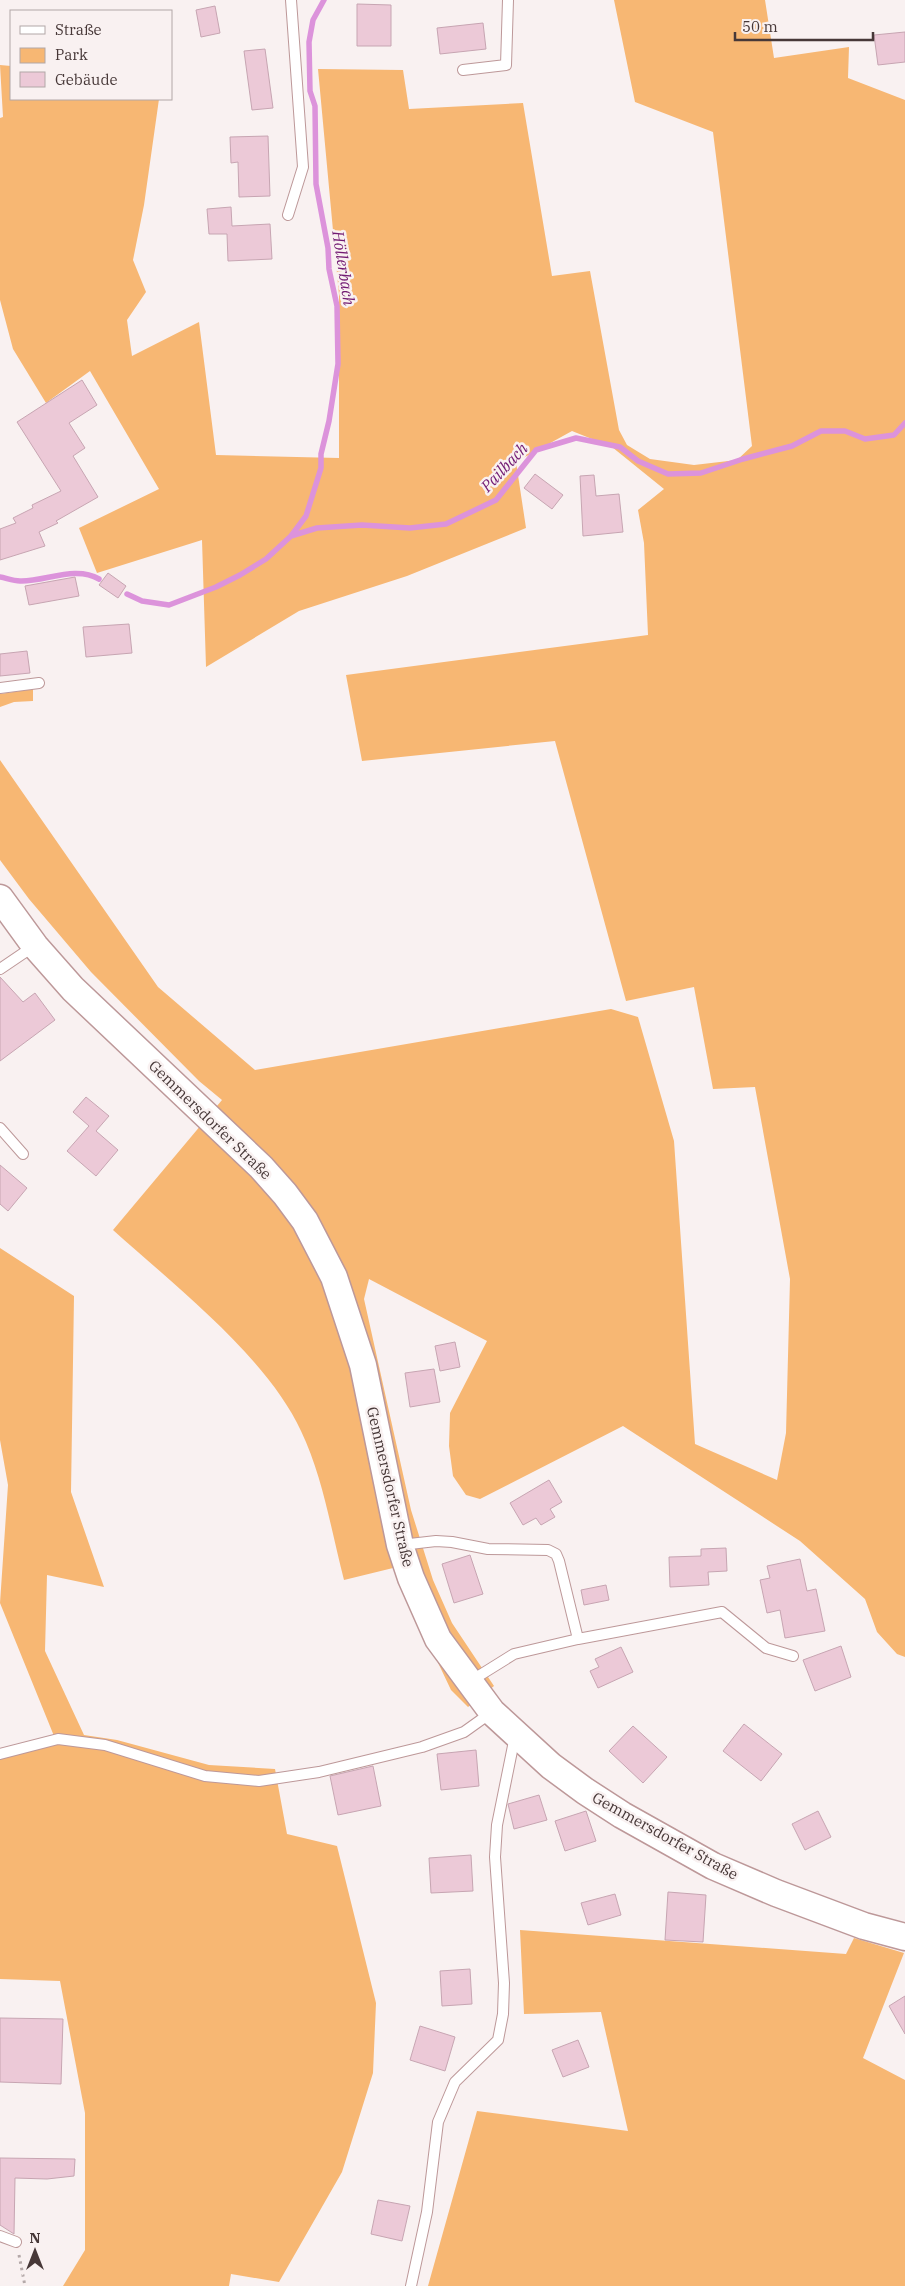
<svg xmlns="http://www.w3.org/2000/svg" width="905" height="2286" font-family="'IBM Plex Serif',serif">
  <rect width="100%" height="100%" fill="#f9f1f1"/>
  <!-- green -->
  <path fill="#f7b773" d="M614 0H765L774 58 849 47 848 78 905 100V1657L897 1654 877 1632 865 1599 800 1541 623 1426 480 1499 466 1495 453 1476 449 1446 450 1413 487 1341 369 1279 364 1299 411 1510 433 1580 452 1623 494 1686 468 1707 451 1690 393 1568 344 1580C331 1530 323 1477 301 1431 267 1357 173 1284 113 1230L222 1100 199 1081 91 972 29 899 0 860V760L158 987 255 1070 611 1009 638 1017 674 1141 695 1444 777 1480 786 1433 790 1279 755 1087 713 1089 694 987 626 1001 555 741 362 761 346 675 648 635 644 543 638 510 664 489 612 447 572 431 516 462 526 528 407 576 299 611 206 667 202 540 97 573 79 528 159 489 90 371 46 403 13 349 0 300V118L3 117 0 65 11 66V99H159L144 205 133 260 146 292 127 320 132 356 199 322 216 455 339 458V295L318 69 403 70 409 109 523 103 552 276 590 271 619 430 627 445 650 459 694 465 737 460 752 446 713 132 635 102Z
    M33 689V701L14 702 0 707V694Z
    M0 1248 74 1296 71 1492 104 1587 47 1575 45 1651 84 1735 117 1740 209 1765 275 1769 287 1834 337 1846 376 2003 373 2073 342 2172 279 2282 231 2274 229 2286H63L85 2250V2113L60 1981 0 1979V1750L54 1736 0 1603 8 1485 0 1440Z
    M520 1930 846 1954 854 1938 904 1953 863 2058 905 2080V2286H428L477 2111 628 2131 601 2012 524 2014Z"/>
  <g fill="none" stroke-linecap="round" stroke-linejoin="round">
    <!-- stream -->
    <path stroke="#dc93db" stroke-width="5.5" d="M291 536 306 516 321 468V454L329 421 338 364 337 306 329 269 328 248 316 184 315 106 310 91 309 42 313 20 324 0
      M0 577C6 578 13 581 20 581 45 582 75 565 99 579
      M127 594 142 601 169 605 216 587 240 575 266 559 291 536 317 528 362 525 410 528 446 524 496 500 536 450 576 438 620 447 638 461 668 474 701 473 743 459 792 446 821 431H845L865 439 894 435 905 423"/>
  </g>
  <!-- building -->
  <path fill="#ecc9d7" stroke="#c7a5b2" d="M357 4 391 5V46H357Z
    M215 6 220 33 201 37 196 10Z
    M483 23 486 49 440 54 437 28Z
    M905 32V62L878 65 874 35Z
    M265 49 273 108 252 110 244 51Z
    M268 136 270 196 239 197 238 162 231 163 230 137Z
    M231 207 232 226 270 224 272 259 228 261 227 234H209L207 209Z
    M82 380 97 405 69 423 85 448 73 456 98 497 56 521 58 523 39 532 45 546 0 560V529L16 523 13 518 33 508 32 505 61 491 17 422Z
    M535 474 563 495 552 509 524 488Z
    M594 475 596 496 619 494 623 532 583 536 580 476Z
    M108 573 126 586 118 598 99 585Z
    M75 577 79 596 29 605 25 586Z
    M129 624 132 653 86 657 83 627Z
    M27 651 30 673 0 676V654Z
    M0 977 23 1002 35 993 55 1020 0 1061Z
    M86 1097 109 1116 96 1131 118 1150 96 1176 67 1151 89 1126 73 1112Z
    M0 1165 27 1188 8 1211 0 1204Z
    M455 1342 460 1367 440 1371 435 1346Z
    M434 1369 440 1402 410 1407 405 1373Z
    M549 1480 562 1502 550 1509 555 1517 541 1525 536 1518 523 1525 510 1503Z
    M726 1548 727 1571 708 1572 709 1585 670 1587 669 1557 701 1556V1549Z
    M470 1555 483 1594 454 1603 442 1564Z
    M800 1559 807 1591 816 1589 825 1631 785 1638 780 1610 767 1613 760 1580 770 1578 767 1566Z
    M606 1585 609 1600 584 1605 581 1590Z
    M841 1646 851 1677 815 1691 803 1660Z
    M621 1647 633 1672 598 1688 590 1671 599 1667 595 1659Z
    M744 1724 782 1754 761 1781 723 1751Z
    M633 1726 667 1757 643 1783 609 1751Z
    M476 1750 479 1786 441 1790 437 1754Z
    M373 1766 381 1806 338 1815 330 1776Z
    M539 1795 547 1820 514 1829 508 1804Z
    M586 1811 596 1841 565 1851 555 1821Z
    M818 1811 831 1837 805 1850 792 1824Z
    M471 1855 473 1891 431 1893 429 1858Z
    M668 1892 706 1895 703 1942 665 1940Z
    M615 1894 621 1915 588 1925 581 1903Z
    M470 1969 472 2004 442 2006 440 1971Z
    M905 1996V2034L889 2006Z
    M0 2018 63 2019 61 2084 0 2082Z
    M420 2026 455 2037 445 2071 410 2060Z
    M578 2040 589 2067 563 2077 552 2050Z
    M0 2158 75 2159 74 2176 47 2179 15 2178 14 2234 0 2225Z
    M378 2200 410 2206 402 2241 371 2234Z"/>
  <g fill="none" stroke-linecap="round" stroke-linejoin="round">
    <defs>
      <path id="service" d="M463 70 506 65 508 0
        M288 215 303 167 291 0
        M0 688 39 683
        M0 969 34 946
        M0 1128 23 1154
        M401 1545 436 1541 452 1542 488 1549 548 1550 556 1554 559 1561 578 1639
        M469 1682 514 1654 578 1639 722 1612 766 1648 793 1656
        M0 1754 58 1739 105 1745 205 1776 259 1781 319 1772 422 1747 464 1732 492 1712
        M0 2236 16 2242
        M411 2286 427 2212 438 2122 455 2082 498 2040 503 2014 504 1983 495 1857 497 1825 515 1736"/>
      <path id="secondary" d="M0 898 35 946 73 989 261 1167 285 1194 305 1221 334 1277 363 1365 400 1545 411 1578 438 1639 492 1712 551 1766 585 1791 622 1815 713 1866 776 1893 864 1926 905 1937"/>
    </defs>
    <!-- service casing -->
    <use href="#service" stroke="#bd9899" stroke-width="12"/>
    <!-- secondary casing -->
    <use href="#secondary" stroke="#bd9899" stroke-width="29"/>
    <!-- path -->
    <path stroke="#b4a9a9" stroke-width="3" stroke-dasharray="2.5 4" stroke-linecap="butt" d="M19 2255 25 2286"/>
    <!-- service -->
    <use href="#service" stroke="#fff" stroke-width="10"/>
    <!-- secondary -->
    <use href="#secondary" stroke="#fff" stroke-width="26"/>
  </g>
  <g text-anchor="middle" stroke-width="5" stroke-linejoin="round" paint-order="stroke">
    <!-- street labels -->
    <g font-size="15" fill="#473838" stroke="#f9f1f1">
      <text transform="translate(210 1120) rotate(44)" y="5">Gemmersdorfer Straße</text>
      <text transform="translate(390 1487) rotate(77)" y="5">Gemmersdorfer Straße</text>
      <text transform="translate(665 1836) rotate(29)" y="5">Gemmersdorfer Straße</text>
    </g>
    <!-- water labels -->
    <g font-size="16" font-style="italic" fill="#721b73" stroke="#f9f1f1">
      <text transform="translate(344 268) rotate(81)" y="6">Höllerbach</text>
      <text transform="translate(504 467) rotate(-47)" y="6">Pailbach</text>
    </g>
  </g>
  <!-- legend -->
  <rect x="10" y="10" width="162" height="90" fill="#f9f1f1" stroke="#b2a7a7"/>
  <rect x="20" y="26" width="25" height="8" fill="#ffffff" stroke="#b2a7a7"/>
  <text x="55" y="35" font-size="15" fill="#473838">Straße</text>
  <rect x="20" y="48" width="25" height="15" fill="#f7b773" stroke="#b2a7a7"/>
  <text x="55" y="60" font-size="15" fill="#473838">Park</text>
  <rect x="20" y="72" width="25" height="15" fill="#ecc9d7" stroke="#b2a7a7"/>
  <text x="55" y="85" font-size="15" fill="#473838">Gebäude</text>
  <!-- north arrow -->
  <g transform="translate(35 2251)" stroke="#f9f1f1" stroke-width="4" paint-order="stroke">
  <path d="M0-4L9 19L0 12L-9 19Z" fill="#473838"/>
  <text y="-8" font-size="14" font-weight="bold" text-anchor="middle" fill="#473838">N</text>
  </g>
  <!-- scale -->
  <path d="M735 32v8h138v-8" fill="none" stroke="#473838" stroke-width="2.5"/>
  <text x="742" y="32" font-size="15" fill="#473838" stroke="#f9f1f1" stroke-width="4" paint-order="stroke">50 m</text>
</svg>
